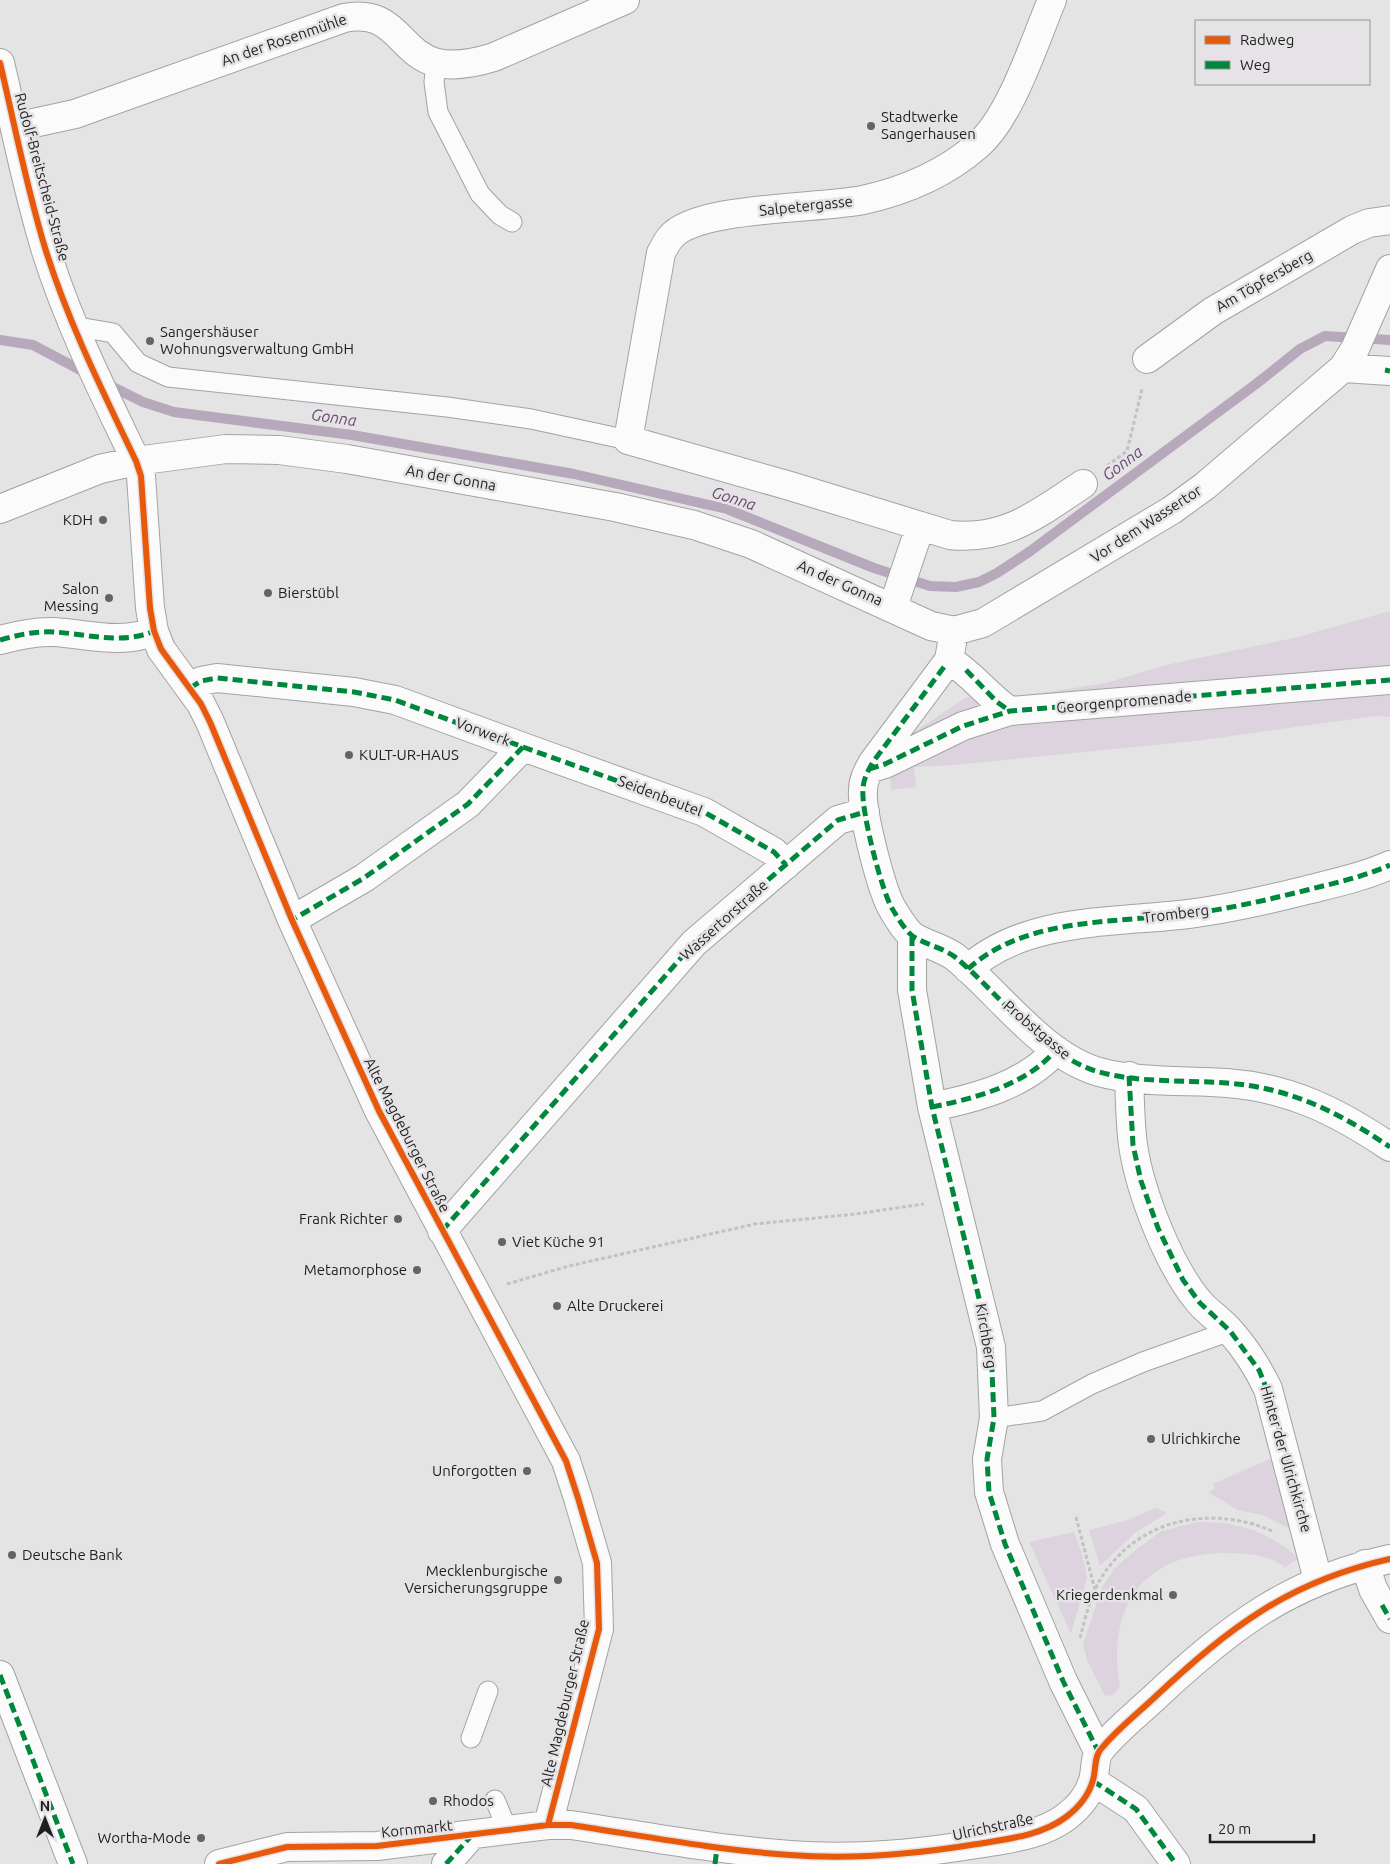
<svg xmlns="http://www.w3.org/2000/svg" width="1390" height="1864" font-family="Ubuntu,sans-serif">
  <rect width="100%" height="100%" fill="#e4e4e4"/>
  <!-- green -->
  <path fill="#dcd3de" d="M1390 611V717L1375 716 1195 741 954 765 914 767 916 787 891 790 888 749 967 697 1029 695 1106 683 1166 665 1298 637Z
    M1274 1457 1295 1531 1262 1515 1238 1510 1208 1492 1215 1489 1213 1484Z
    M1155 1508 1167 1513 1135 1533 1100 1566 1089 1530 1128 1520Z
    M1197 1522C1228 1522 1253 1526 1280 1544 1286 1548 1293 1552 1298 1559L1285 1567C1266 1554 1249 1554 1227 1553 1143 1552 1106 1608 1120 1687L1113 1695 1105 1696 1087 1660 1083 1645 1102 1587 1115 1568 1138 1548 1162 1531Z
    M1074 1532 1082 1554 1087 1577 1071 1634 1029 1542Z"/>
  <g fill="none" stroke-linecap="round" stroke-linejoin="round">
    <!-- stream -->
    <path stroke="#b8a8bb" stroke-width="10" d="M0 340 33 345 88 374
      M105 383 143 402 174 412 352 435 574 474 727 509 874 568 930 586 956 587 979 582 997 573 1029 552 1256 384 1300 349 1325 336 1390 340"/>
    <defs>
      <path id="service" d="M436 62 434 82 438 112 480 194 500 215 512 222
        M73 326 113 333 138 363 168 377 447 407 531 419 628 440
        M994 1418 1042 1411 1092 1384 1143 1362 1230 1331
        M471 1738 488 1691
        M495 1800 508 1831"/>
      <path id="minor" d="M1052 0C1035 40 1011 117 978 145 946 173 904 191 863 200 820 209 697 206 671 237 667 241 664 248 661 253L628 440 790 486 950 535C1006 541 1039 513 1083 484
        M0 63C15 126 27 190 46 251 69 324 103 392 136 461L141 476 150 608 154 631 161 649 201 704 210 722 292 920 379 1111 566 1461 578 1498 597 1563 599 1629 548 1825
        M15 127 75 114 344 18C397 8 398 53 437 63 456 67 475 63 494 57L625 0
        M1147 359 1213 311 1352 230 1369 223 1390 220
        M1343 368 1390 371
        M0 509 100 469 136 461 226 449 279 450 347 459 615 507 694 525 751 544 931 626 954 631 983 623 1172 510 1205 486 1343 368 1355 349 1390 269
        M893 607 920 527
        M954 631 949 660 873 762C868 771 863 779 863 790 861 811 882 893 893 910 898 918 906 932 914 937 927 945 943 948 955 957 999 993 1043 1056 1099 1072 1139 1083 1185 1080 1227 1083 1291 1088 1338 1112 1390 1147
        M0 640C18 635 35 631 54 632 87 634 123 645 154 631
        M949 660C973 674 987 696 1010 711
        M190 688 201 681 217 678 354 692 395 700 523 747 468 804 364 878 292 920
        M523 747 704 812 774 852 786 865
        M869 769 885 764 963 726 1010 711 1390 680
        M912 936V990L932 1107 991 1347 994 1418 987 1459 989 1492 1005 1544 1063 1681 1098 1751
        M968 969C1025 917 1115 923 1188 914 1228 909 1267 900 1307 890 1335 883 1363 877 1390 865
        M1129 1076C1130 1099 1130 1123 1133 1145 1140 1192 1169 1267 1200 1303 1209 1313 1221 1321 1230 1331 1246 1349 1258 1368 1268 1389L1318 1580
        M932 1107C976 1098 1026 1085 1056 1050
        M442 1231 694 943 838 820 865 812
        M1365 1564 1373 1589 1390 1619
        M0 1675 73 1864
        M1093 1781 1136 1809 1176 1864
        M219 1864 287 1847 377 1846 548 1825H571C644 1836 717 1850 790 1855 852 1860 916 1854 977 1844 1006 1839 1041 1836 1066 1817 1078 1808 1089 1795 1093 1780 1096 1771 1094 1756 1101 1749 1116 1730 1137 1714 1155 1697 1230 1627 1288 1582 1390 1559
        M446 1864 471 1836"/>
    </defs>
    <!-- service casing -->
    <use href="#service" stroke="#a3a3a3" stroke-width="21"/>
    <!-- minor casing -->
    <use href="#minor" stroke="#a3a3a3" stroke-width="30"/>
    <!-- path -->
    <path stroke="#c3c2c3" stroke-width="3" stroke-dasharray="4 2.5" stroke-linecap="butt" d="M1107 466 1127 451 1142 389
      M507 1284 569 1266 755 1224 856 1214 924 1204
      M1076 1517 1095 1590
      M1080 1638C1085 1619 1090 1597 1100 1580 1136 1519 1210 1504 1272 1531"/>
    <!-- service -->
    <use href="#service" stroke="#fbfbfb" stroke-width="19"/>
    <!-- minor -->
    <use href="#minor" stroke="#fbfbfb" stroke-width="28"/>
    <!-- quiet -->
    <path stroke="#00873e" stroke-width="5" stroke-dasharray="10 5" stroke-linecap="butt" d="M1385 370 1390 371
      M0 640C18 635 35 631 54 632 87 634 123 645 154 631
      M944 667 873 762C868 771 863 779 863 790 861 811 882 893 893 910 898 918 906 932 914 937 927 945 943 948 955 957 999 993 1043 1056 1099 1072 1139 1083 1185 1080 1227 1083 1291 1088 1338 1112 1390 1147
      M966 670 997 702 1010 711
      M190 688 201 681 217 678 354 692 395 700 523 747 468 804 364 878 292 920
      M523 747 704 812 774 852 786 865
      M869 769 885 764 963 726 1010 711 1390 680
      M912 936V990L932 1107 991 1347 994 1418 987 1459 989 1492 1005 1544 1063 1681 1098 1751
      M968 969C1025 917 1115 923 1188 914 1228 909 1267 900 1307 890 1335 883 1363 877 1390 865
      M1129 1076 1133 1145 1141 1181 1158 1228 1183 1280 1200 1303 1230 1331 1259 1370 1273 1405 1305 1524
      M932 1107C976 1098 1026 1085 1056 1050
      M442 1231 694 943 838 820 865 812
      M1382 1605 1390 1619
      M0 1675 73 1864
      M1093 1781 1136 1809 1176 1864
      M446 1864 471 1836
      M715 1864 717 1848"/>
    <defs>
      <path id="cycleway" d="M0 63C15 126 27 190 46 251 69 324 103 392 136 461L141 476 150 608 154 631 161 649 201 704 210 722 292 920 379 1111 566 1461 578 1498 597 1563 599 1629 548 1825
        M219 1864 287 1847 377 1846 548 1825H571C644 1836 717 1850 790 1855 852 1860 916 1854 977 1844 1006 1839 1041 1836 1066 1817 1078 1808 1089 1795 1093 1780 1096 1771 1094 1756 1101 1749 1116 1730 1137 1714 1155 1697 1230 1627 1288 1582 1390 1559"/>
    </defs>
    <!-- cycleway casing -->
    <use href="#cycleway" stroke="#e5e3e5" stroke-width="9"/>
    <!-- cycleway -->
    <use href="#cycleway" stroke="#e8590c" stroke-width="6"/>
  </g>
  <!-- markers -->
  <g fill="#656465" stroke="#e5e3e5" stroke-width="2">
    <circle cx="871" cy="126" r="5"/>
    <circle cx="150" cy="341" r="5"/>
    <circle cx="103" cy="520" r="5"/>
    <circle cx="268" cy="593" r="5"/>
    <circle cx="109" cy="598" r="5"/>
    <circle cx="349" cy="755" r="5"/>
    <circle cx="398" cy="1219" r="5"/>
    <circle cx="502" cy="1242" r="5"/>
    <circle cx="417" cy="1270" r="5"/>
    <circle cx="557" cy="1306" r="5"/>
    <circle cx="1151" cy="1439" r="5"/>
    <circle cx="527" cy="1471" r="5"/>
    <circle cx="12" cy="1555" r="5"/>
    <circle cx="558" cy="1580" r="5"/>
    <circle cx="1173" cy="1595" r="5"/>
    <circle cx="433" cy="1801" r="5"/>
    <circle cx="201" cy="1838" r="5"/>
  </g>
  <g text-anchor="middle" stroke-width="5" stroke-linejoin="round" paint-order="stroke">
    <!-- street labels -->
    <g font-size="15" fill="#201f20" stroke="#e5e3e5">
      <text transform="translate(284 40) rotate(-19)" y="5">An der Rosenmühle</text>
      <text transform="translate(42 177) rotate(75)" y="5">Rudolf-Breitscheid-Straße</text>
      <text transform="translate(806 206) rotate(-6)" y="5">Salpetergasse</text>
      <text transform="translate(1264 281) rotate(-30)" y="5">Am Töpfersberg</text>
      <text transform="translate(451 478) rotate(10)" y="5">An der Gonna</text>
      <text transform="translate(1146 524) rotate(-33)" y="5">Vor dem Wassertor</text>
      <text transform="translate(840 583) rotate(24)" y="5">An der Gonna</text>
      <text transform="translate(1124 702) rotate(-5)" y="5">Georgenpromenade</text>
      <text transform="translate(483 732) rotate(20)" y="5">Vorwerk</text>
      <text transform="translate(660 796) rotate(21)" y="5">Seidenbeutel</text>
      <text transform="translate(1176 914) rotate(-7)" y="5">Tromberg</text>
      <text transform="translate(724 920) rotate(-42)" y="5">Wassertorstraße</text>
      <text transform="translate(1037 1030) rotate(40)" y="5">Probstgasse</text>
      <text transform="translate(407 1135) rotate(63)" y="5">Alte Magdeburger Straße</text>
      <text transform="translate(986 1336) rotate(80)" y="5">Kirchberg</text>
      <text transform="translate(1286 1459) rotate(74)" y="5">Hinter der Ulrichkirche</text>
      <text transform="translate(565 1703) rotate(-77)" y="5">Alte Magdeburger Straße</text>
      <text transform="translate(993 1827) rotate(-12)" y="5">Ulrichstraße</text>
      <text transform="translate(417 1829) rotate(-6)" y="5">Kornmarkt</text>
    </g>
    <!-- poi labels -->
    <g font-size="15" fill="#201f20" stroke="#e5e3e5" text-anchor="start">
      <text x="881" y="122">Stadtwerke<tspan x="881" dy="17">Sangerhausen</tspan></text>
      <text x="160" y="337">Sangershäuser<tspan x="160" dy="17">Wohnungsverwaltung GmbH</tspan></text>
      <text x="93" y="525" text-anchor="end">KDH</text>
      <text x="99" y="594" text-anchor="end">Salon<tspan x="99" dy="17">Messing</tspan></text>
      <text x="278" y="598">Bierstübl</text>
      <text x="359" y="760">KULT-UR-HAUS</text>
      <text x="388" y="1224" text-anchor="end">Frank Richter</text>
      <text x="512" y="1247">Viet Küche 91</text>
      <text x="407" y="1275" text-anchor="end">Metamorphose</text>
      <text x="567" y="1311">Alte Druckerei</text>
      <text x="1161" y="1444">Ulrichkirche</text>
      <text x="517" y="1476" text-anchor="end">Unforgotten</text>
      <text x="22" y="1560">Deutsche Bank</text>
      <text x="548" y="1576" text-anchor="end">Mecklenburgische<tspan x="548" dy="17">Versicherungsgruppe</tspan></text>
      <text x="1163" y="1600" text-anchor="end">Kriegerdenkmal</text>
      <text x="443" y="1806">Rhodos</text>
      <text x="191" y="1843" text-anchor="end">Wortha-Mode</text>
    </g>
    <!-- water labels -->
    <g font-size="16" font-style="italic" fill="#6b4972" stroke="#e5e3e5">
      <text transform="translate(334 417) rotate(8)" y="6">Gonna</text>
      <text transform="translate(1122 463) rotate(-37)" y="6">Gonna</text>
      <text transform="translate(734 498) rotate(18)" y="6">Gonna</text>
    </g>
  </g>
  <!-- legend -->
  <rect x="1195" y="20" width="175" height="65" fill="#e5e3e5" stroke="#969596"/>
  <rect x="1205" y="36" width="25" height="8" fill="#e8590c" stroke="#969596"/>
  <text x="1240" y="45" font-size="15" fill="#201f20">Radweg</text>
  <rect x="1205" y="61" width="25" height="8" fill="#00873e" stroke="#969596"/>
  <text x="1240" y="70" font-size="15" fill="#201f20">Weg</text>
  <!-- north arrow -->
  <g transform="translate(45 1819)" stroke="#e5e3e5" stroke-width="4" paint-order="stroke">
  <path d="M0-4L9 19L0 12L-9 19Z" fill="#201f20"/>
  <text y="-8" font-size="14" font-weight="bold" text-anchor="middle" fill="#201f20">N</text>
  </g>
  <!-- scale -->
  <path d="M1210 1834v8h104v-8" fill="none" stroke="#201f20" stroke-width="2.5"/>
  <text x="1218" y="1834" font-size="15" fill="#201f20" stroke="#e5e3e5" stroke-width="4" paint-order="stroke">20 m</text>
</svg>
